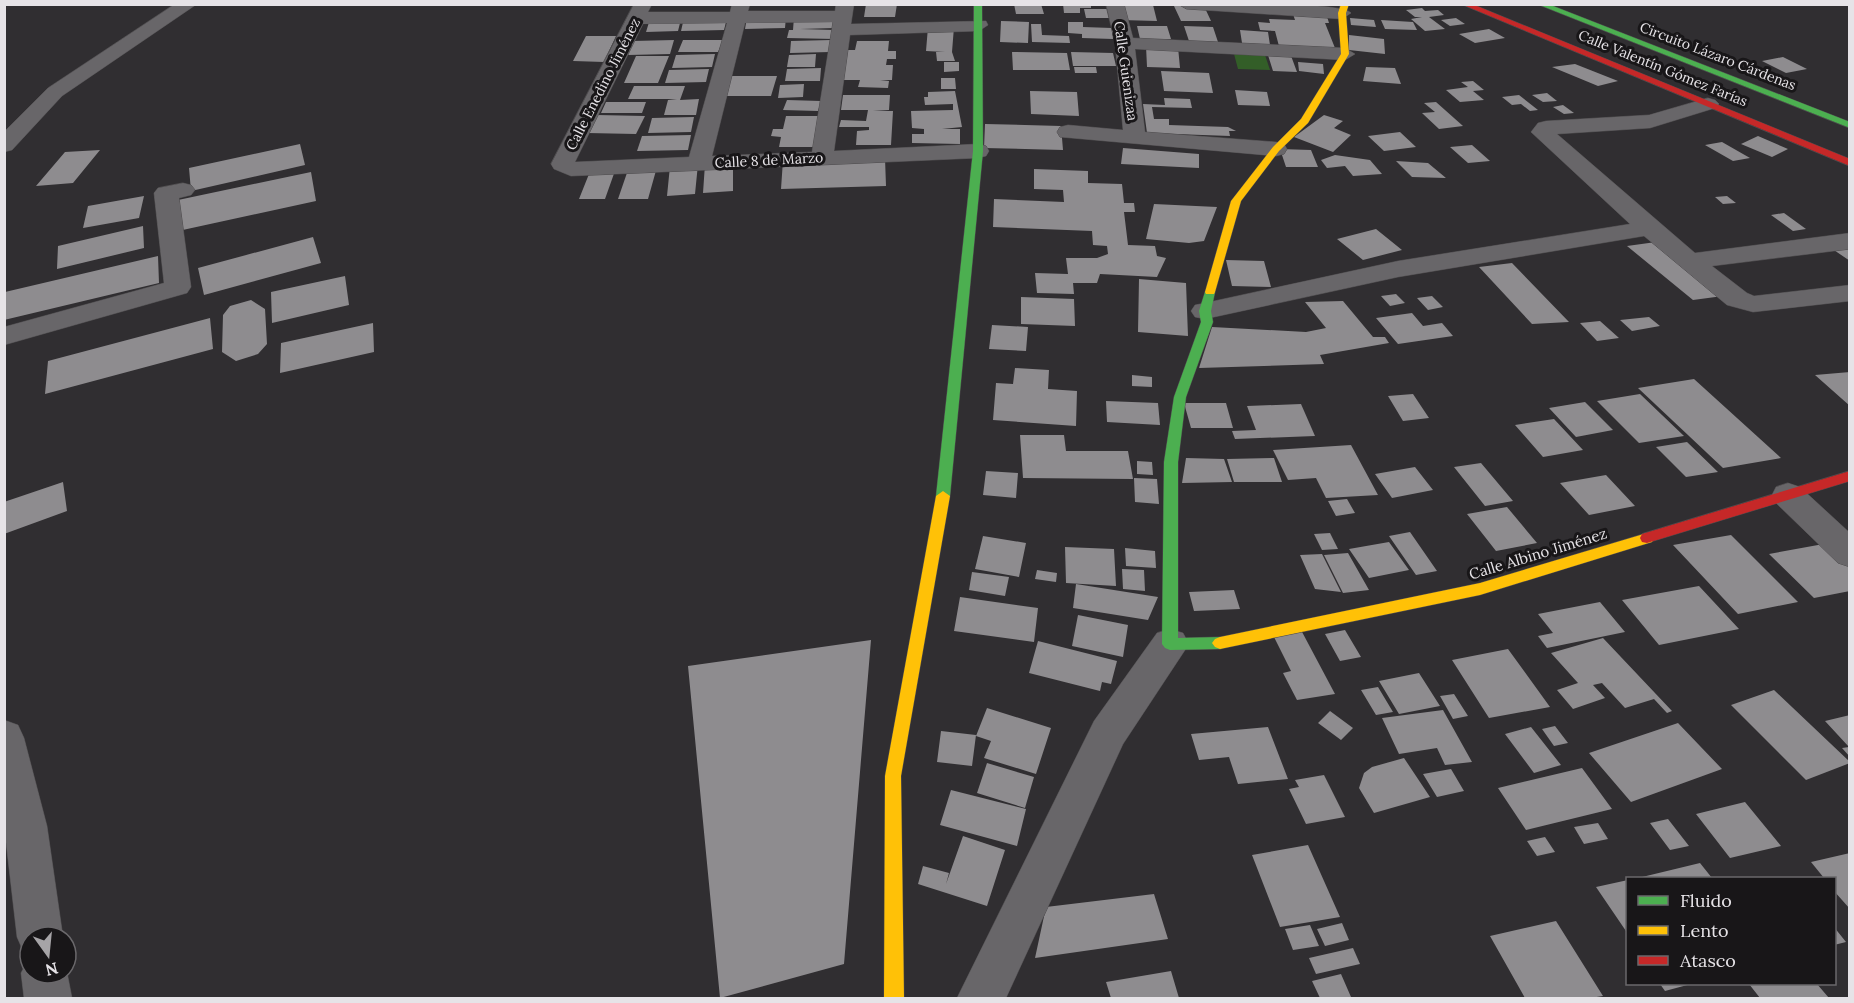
<svg xmlns="http://www.w3.org/2000/svg" width="1854" height="1003" font-family="Lora,serif">
  <rect width="100%" height="100%" fill="#302e31"/>
  <!-- green -->
  <path fill="#335e28" d="M1234 54 1265 55 1270 70 1238 69Z"/>
  <!-- building -->
  <path fill="#8e8c8f" d="M866 4H897L895 17H864Z
    M1014 4H1041L1044 14H1016Z
    M1063 4H1091V8H1080V13H1064Z
    M1118 5H1153L1157 21 1121 20Z
    M1174 6H1204L1211 21H1181Z
    M1422 8 1425 11 1438 10 1444 15 1429 17 1445 29 1425 31 1411 19 1422 17H1415L1406 10Z
    M1084 9H1107L1109 18H1086Z
    M1292 11 1326 13 1329 23H1325L1337 53 1280 50 1275 31 1260 30 1258 22 1270 23 1269 19 1295 20Z
    M836 16 835 28 800 29 835 30 834 39 787 38 789 30H793L794 17Z
    M747 17H786L785 28 745 29Z
    M684 18H727L724 30 681 31Z
    M1350 18 1374 20 1376 27 1351 25Z
    M1456 18 1465 24 1450 26 1441 20Z
    M650 19H681L678 31 646 32Z
    M1381 20 1413 22 1417 30 1385 29Z
    M1001 21 1029 22 1028 43 1000 42Z
    M1068 22H1083V27L1112 28 1113 39 1082 38V34L1068 33Z
    M1031 24H1041L1042 35 1069 36 1070 43 1032 42Z
    M1137 26H1167L1171 39H1140Z
    M1184 26 1213 27 1218 42 1189 41Z
    M928 27H954L952 52 955 61H937L936 52H945L926 51Z
    M1489 29 1505 38 1475 43 1459 34Z
    M1240 30 1268 32 1270 45 1242 43Z
    M1349 35 1384 39 1385 54 1349 50Z
    M586 36H616L604 62 573 61Z
    M674 40 670 54 628 55 633 41Z
    M683 40H723L718 52H678Z
    M831 40 830 52 790 53 791 41Z
    M857 41H889L888 51H896V59H887L886 65H893L892 80H880L889 81 888 88 858 87 860 80H841L846 50H855Z
    M1146 46 1178 47 1180 68 1147 67Z
    M1012 52 1067 53 1070 70H1013Z
    M1071 52 1113 53 1116 66H1073Z
    M1267 52 1290 53 1297 72 1273 71Z
    M715 54 712 67 672 68 676 55Z
    M816 54 815 67H787L789 55Z
    M636 56H669L658 83H624Z
    M1783 57 1807 69 1786 73 1762 61Z
    M944 62H959V71L944 72Z
    M1298 62 1323 64 1324 74 1299 71Z
    M1575 64 1618 81 1598 86 1552 67Z
    M1074 67H1096L1097 73H1075Z
    M1366 67 1395 68 1401 84 1363 81Z
    M821 68 820 81H785L787 69Z
    M709 69 706 82 665 83 669 70Z
    M1161 71 1209 73 1213 93 1164 91Z
    M732 76H777L771 96H725Z
    M941 78H955L956 89H941Z
    M1473 81 1484 90 1473 91 1484 100 1460 102 1446 90 1468 87 1461 82Z
    M804 84 803 97 778 98 780 85Z
    M634 86H685L680 100 699 99 696 115H664L668 100 677 99H628Z
    M1235 90 1267 92 1270 106 1238 105Z
    M955 91 962 127 942 129H960V144L912 143V134H924V129L912 128 911 111 953 110V104L925 105 924 97H928V92Z
    M1030 91 1077 92 1079 116 1031 114Z
    M1547 93 1557 101 1543 102 1532 95Z
    M843 95H890L889 110 873 111H893L891 145H856L857 131 869 130V127H839L841 120 866 121 868 110H841Z
    M1519 95 1538 110 1530 111 1521 104 1512 105 1502 97Z
    M1164 98 1190 99 1192 108 1152 107 1154 119H1169V125L1228 127 1236 131H1229L1230 136 1147 133 1143 104 1165 105Z
    M787 100 821 101 818 111 783 110Z
    M606 102H646L642 113H601Z
    M1436 102 1463 126 1439 129 1422 113 1435 112 1424 103Z
    M1563 105 1574 113 1564 114 1553 107Z
    M597 115 645 116 636 134 587 133Z
    M1324 115 1343 121 1334 128 1351 135 1333 152 1294 137Z
    M786 116H819L813 147H779L781 137 771 136 773 129H783Z
    M694 117 691 132 648 133 652 118Z
    M985 124 1061 126 1063 150 984 148Z
    M1400 132 1416 147 1384 151 1368 136Z
    M691 135 688 150 637 151 642 136Z
    M1758 136 1788 149 1772 157 1741 144Z
    M1722 142 1750 158 1733 161 1705 145Z
    M300 144 305 165 191 191 189 168Z
    M1472 145 1490 161 1468 163 1450 147Z
    M1123 148 1199 154V168L1121 164Z
    M1280 149 1311 150 1318 167H1286Z
    M100 150 73 183 36 186 65 152Z
    M1335 155 1370 160 1382 174 1353 176 1345 166 1327 168 1321 160Z
    M885 158 886 186 781 189 783 160Z
    M1396 161 1428 163 1446 178 1412 177Z
    M733 163V191L703 193 705 164Z
    M698 164 695 194 667 196 670 166Z
    M629 167H657L648 199H618Z
    M616 168 605 199H579L591 169Z
    M1034 169 1088 171V183L1122 184 1124 203H1134L1135 212H1124L1128 245 1155 246 1157 256 1166 258 1157 277 1100 274 1097 283H1073L1074 294 1037 293 1035 273 1068 274 1066 258H1097L1108 254 1107 246 1093 245 1092 231 993 227 994 199 1064 202 1063 190 1034 189Z
    M311 172 316 201 178 231V200Z
    M144 196 139 218 83 228 88 206Z
    M1727 196 1736 203 1723 204 1715 197Z
    M1154 204 1217 207 1204 241 1189 243 1146 239Z
    M1784 213 1806 229 1793 231 1771 215Z
    M143 226 144 248 57 269 58 246Z
    M1376 229 1402 250 1363 260 1337 239Z
    M313 237 321 263 204 295 198 268Z
    M1656 242 1723 296 1693 300 1627 246Z
    M1850 243V261L1828 246Z
    M158 256 159 283 4 320 5 292Z
    M1226 260 1264 261 1271 287 1232 286Z
    M1512 263 1569 322 1532 324 1479 267Z
    M345 276 349 305 272 323 271 292Z
    M1139 279 1186 283 1188 336 1138 332Z
    M1396 294 1405 303 1390 306 1381 296Z
    M1432 296 1443 307 1428 310 1417 298Z
    M1021 297 1074 299 1075 326 1021 324Z
    M251 300 265 309 267 344 258 354 236 361 222 352 223 315 230 306Z
    M1343 301 1373 337H1385L1389 343 1320 355 1324 364 1199 368 1212 327 1306 332 1326 328 1305 302Z
    M1412 313 1423 326 1442 323 1453 336 1398 344 1376 318Z
    M1649 317 1660 326 1632 331 1620 320Z
    M210 318 213 349 45 394 48 361Z
    M1600 321 1619 338 1597 341 1580 323Z
    M373 323 374 352 280 373 281 343Z
    M992 325 1028 327 1026 351 989 349Z
    M1015 368 1049 370 1048 389 1077 391 1076 426 993 420 996 383 1013 384Z
    M1850 372V406L1815 375Z
    M1132 375 1152 377V387L1132 386Z
    M1694 379 1781 458 1723 468 1638 388Z
    M1413 394 1429 418 1403 421 1388 396Z
    M1640 394 1684 436 1639 443 1597 401Z
    M1106 401 1158 403 1160 425 1107 422Z
    M1585 402 1613 430 1576 437 1549 408Z
    M1184 403H1226L1233 428H1191Z
    M1301 404 1315 436 1235 439 1232 431 1256 430 1247 406Z
    M1554 419 1583 450 1543 457 1515 425Z
    M1020 435H1064L1066 451H1128L1133 479 1023 478Z
    M1687 442 1718 472 1686 477 1656 447Z
    M1351 445 1378 495 1326 498 1316 478 1288 480 1273 450Z
    M1186 458 1224 459 1232 482 1182 483Z
    M1274 458 1282 482H1234L1227 459Z
    M1137 461 1152 462 1153 475 1137 474Z
    M1481 463 1513 501 1485 506 1454 467Z
    M1415 467 1433 490 1392 498 1375 474Z
    M986 471 1018 473 1016 498 983 495Z
    M1606 475 1635 506 1589 515 1560 483Z
    M1134 478 1157 479 1159 504 1135 502Z
    M63 482 67 511 4 534V502Z
    M1347 499 1355 513 1336 516 1328 501Z
    M1507 507 1537 543 1496 551 1467 514Z
    M1410 532 1437 571 1416 575 1389 536Z
    M1330 533 1338 549 1322 550 1314 534Z
    M1731 535 1798 602 1738 614 1673 545Z
    M983 536 1026 543 1019 577 975 569Z
    M1389 542 1409 570 1369 578 1349 549Z
    M1829 543 1850 562V591L1814 598 1769 554Z
    M1065 547 1114 549 1116 586 1066 583Z
    M1125 548 1155 551 1156 568 1126 566Z
    M1348 553 1369 590 1343 593 1324 555Z
    M1322 554 1341 592 1315 589 1300 555Z
    M1122 569 1144 570 1145 591 1123 589Z
    M1037 570 1057 573 1056 582 1035 579Z
    M972 572 1009 577 1005 596 969 590Z
    M1076 584 1158 597 1148 620 1073 608Z
    M1699 586 1739 629 1659 645 1622 600Z
    M1234 590 1240 609 1194 611 1189 592Z
    M960 597 1038 608 1034 642 954 631Z
    M1600 602 1625 632 1547 648 1538 636 1553 633 1538 614Z
    M1078 615 1128 625 1123 657 1072 646Z
    M1301 630 1335 694 1297 700 1283 673 1291 671 1273 635Z
    M1345 630 1361 657 1340 661 1325 634Z
    M1603 638 1672 711 1667 713 1654 699 1625 708 1602 683 1593 685 1605 698 1573 709 1557 690 1578 683 1551 653Z
    M871 640 844 964 720 998 688 666Z
    M1038 641 1117 661 1111 684 1102 682 1100 691 1029 673Z
    M1508 649 1550 707 1489 718 1452 660Z
    M1419 673 1440 706 1399 714 1379 681Z
    M1378 687 1393 712 1376 715 1361 690Z
    M1774 690 1850 762V763L1806 780 1731 705Z
    M1454 694 1468 716 1453 719 1440 696Z
    M987 708 1051 728 1036 774 984 758 991 741 976 736Z
    M1443 710 1472 762 1445 765 1437 748 1399 754 1382 718Z
    M1330 711 1353 728 1341 740 1318 723Z
    M1850 715V757L1842 748 1849 747 1825 721Z
    M1678 723 1722 769 1631 802 1589 753Z
    M1555 726 1568 743 1554 746 1542 729Z
    M1268 727 1288 779 1238 784 1229 757 1199 760 1191 734Z
    M1531 727 1561 765 1534 773 1505 734Z
    M941 731 976 735 972 766 937 762Z
    M1404 758 1430 797 1374 813 1359 788 1364 773 1372 767Z
    M987 763 1034 777 1025 808 977 793Z
    M1582 768 1612 809 1526 830 1498 788Z
    M1451 769 1464 791 1437 797 1423 774Z
    M1324 775 1345 817 1306 824 1289 789 1299 787 1295 780Z
    M951 790 1026 809 1017 846 940 825Z
    M1745 802 1781 846 1730 858 1696 814Z
    M1668 819 1689 846 1670 850 1650 823Z
    M1598 823 1608 839 1584 844 1574 827Z
    M963 836 1005 850 987 906 918 884 923 866 949 873 946 884Z
    M1545 837 1555 852 1537 856 1527 841Z
    M1308 845 1340 917 1280 927 1252 855Z
    M1850 853V909L1834 891V878H1824L1811 862Z
    M1700 863 1712 878H1638Z
    M1628 880V934L1596 887Z
    M1154 894 1168 939 1035 958 1046 907Z
    M1556 921 1603 996 1590 998H1525L1490 936Z
    M1342 923 1349 940 1325 946 1317 929Z
    M1310 925 1319 946 1293 950 1285 929Z
    M1834 927 1846 942 1834 945Z
    M1353 948 1360 964 1316 974 1309 958Z
    M1171 971 1179 998H1111L1106 982Z
    M1341 974 1351 997 1320 998 1312 981Z
    M1660 984H1691L1665 991Z
    M1749 984H1817L1829 998H1760Z"/>
  <g fill="none" stroke-linecap="round" stroke-linejoin="round">
    <defs>
      <path id="street" d="M175 4H197L62 96 12 150 4 152V132L48 88Z
        M634 4H652L648 12H730L732 4H750L748 11H835L836 4H854L851 24 986 21 988 25 979 31 850 35 834 151 978 144 986 146 989 151 986 156 978 158 571 176 554 169 551 164ZM833 22 812 152 712 156 745 23ZM727 23 689 157 575 162 643 24Z
        M1106 4H1124L1133 38 1345 48 1355 54 1345 60 1135 49 1145 132 1276 142 1284 144 1287 149 1284 154 1276 156 1060 137 1057 132 1060 127 1068 125 1123 130 1115 43Z
        M1178 4C1202 4 1343 1 1351 13L1342 19 1187 9Z
        M1708 98 1715 100 1719 104 1715 108 1650 128 1557 134 1695 253 1850 233V249L1712 266 1747 293 1754 296 1850 285V301L1753 312 1727 305 1644 236 1398 277 1205 319 1195 317 1191 311 1195 305 1205 303 1398 261 1630 224 1531 132 1538 123 1546 121 1649 115Z
        M183 183 191 185 195 190 191 195 179 198 191 287 187 293 4 345V327L164 283 154 193 158 188Z
        M1788 483 1800 487 1850 533V567L1838 563 1776 503 1772 495 1776 487Z
        M1170 629 1183 633 1189 644 1123 744 1006 998H957L1094 721 1157 633Z
        M4 720 18 725 24 738 47 826 63 937H30V973H66V967L72 998H24L21 973 30 956 24 953 17 937 4 825Z"/>
      <path id="fast" d="M974 4H982L983 151 950 496 943 501 936 496 973 151Z
        M1537 4H1548L1850 122V128Z
        M1210 289 1215 292 1211 311 1213 322 1186 397 1178 462V638L1220 637 1225 639 1228 643 1225 647 1220 649 1170 650 1165 648 1162 644 1164 462 1174 397 1201 322 1199 311 1205 292Z"/>
      <path id="slow" d="M1341 4H1349L1346 13 1349 54 1308 123 1279 151 1241 201 1215 292 1214 294H1206L1205 292 1231 201 1273 147 1301 119 1341 54 1338 13Z
        M943 491 950 496 901 776 904 998H884L885 776 936 496Z
        M1647 533 1652 534 1654 538 1652 542 1480 595 1220 649 1215 647 1212 643 1215 639 1220 637 1480 583Z"/>
      <path id="jam" d="M1461 4H1472L1850 159V166Z
        M1850 471V481L1647 543 1642 542 1640 538 1642 534Z"/>
    </defs>
    <!-- street casing -->
    <use href="#street" stroke="#4e4c4e" stroke-width="1"/>
    <!-- fast casing -->
    <use href="#fast" stroke="#4e4c4e" stroke-width="1"/>
    <!-- slow casing -->
    <use href="#slow" stroke="#4e4c4e" stroke-width="1"/>
    <!-- jam casing -->
    <use href="#jam" stroke="#4e4c4e" stroke-width="1"/>
    <!-- street -->
    <use href="#street" fill="#686669" fill-rule="evenodd"/>
    <!-- fast -->
    <use href="#fast" fill="#4caf50" fill-rule="evenodd"/>
    <!-- slow -->
    <use href="#slow" fill="#ffc107" fill-rule="evenodd"/>
    <!-- jam -->
    <use href="#jam" fill="#c62828" fill-rule="evenodd"/>
  </g>
  <g text-anchor="middle" stroke-width="6" stroke-linejoin="round" paint-order="stroke">
    <!-- far-street labels -->
    <g font-size="14" fill="#e6e3e7" stroke="#181618">
      <text transform="translate(1718 56) rotate(21)" y="5">Circuito Lázaro Cárdenas</text>
      <text transform="translate(1663 68) rotate(22)" y="5">Calle Valentín Gómez Farías</text>
      <text transform="translate(1126 71) rotate(82)" y="5">Calle Guienizaa</text>
      <text transform="translate(603 84) rotate(-63)" y="5">Calle Enedino Jiménez</text>
      <text transform="translate(769 160) rotate(-3)" y="5">Calle 8 de Marzo</text>
    </g>
    <!-- street labels -->
    <g font-size="15" fill="#e6e3e7" stroke="#181618">
      <text transform="translate(1538 554) rotate(-17)" y="5">Calle Albino Jiménez</text>
    </g>
  </g>
  <!-- border -->
  <rect width="1854" height="1003" fill="none" stroke="#e6e3e7" stroke-width="12"/>
  <!-- legend -->
  <rect x="1626" y="877" width="210" height="108" fill="#181618" stroke="#6a686b" stroke-width="1.5"/>
  <rect x="1638" y="896" width="30" height="9" fill="#4caf50" stroke="#6a686b" stroke-width="1.5"/>
  <text x="1680" y="907" font-size="18" fill="#e6e3e7">Fluido</text>
  <rect x="1638" y="926" width="30" height="9" fill="#ffc107" stroke="#6a686b" stroke-width="1.5"/>
  <text x="1680" y="937" font-size="18" fill="#e6e3e7">Lento</text>
  <rect x="1638" y="956" width="30" height="9" fill="#c62828" stroke="#6a686b" stroke-width="1.5"/>
  <text x="1680" y="967" font-size="18" fill="#e6e3e7">Atasco</text>
  <!-- north arrow -->
  <g transform="translate(48 955) rotate(165)"><circle r="28" fill="#181618" stroke="#6a686b" stroke-width="1.5"/>
  <path d="M0-4.5L10 22L0 15L-10 22Z" fill="#a6a4a7"/>
  <text y="-9" font-size="16" font-weight="bold" text-anchor="middle" fill="#e6e3e7">N</text>
  </g>
</svg>
